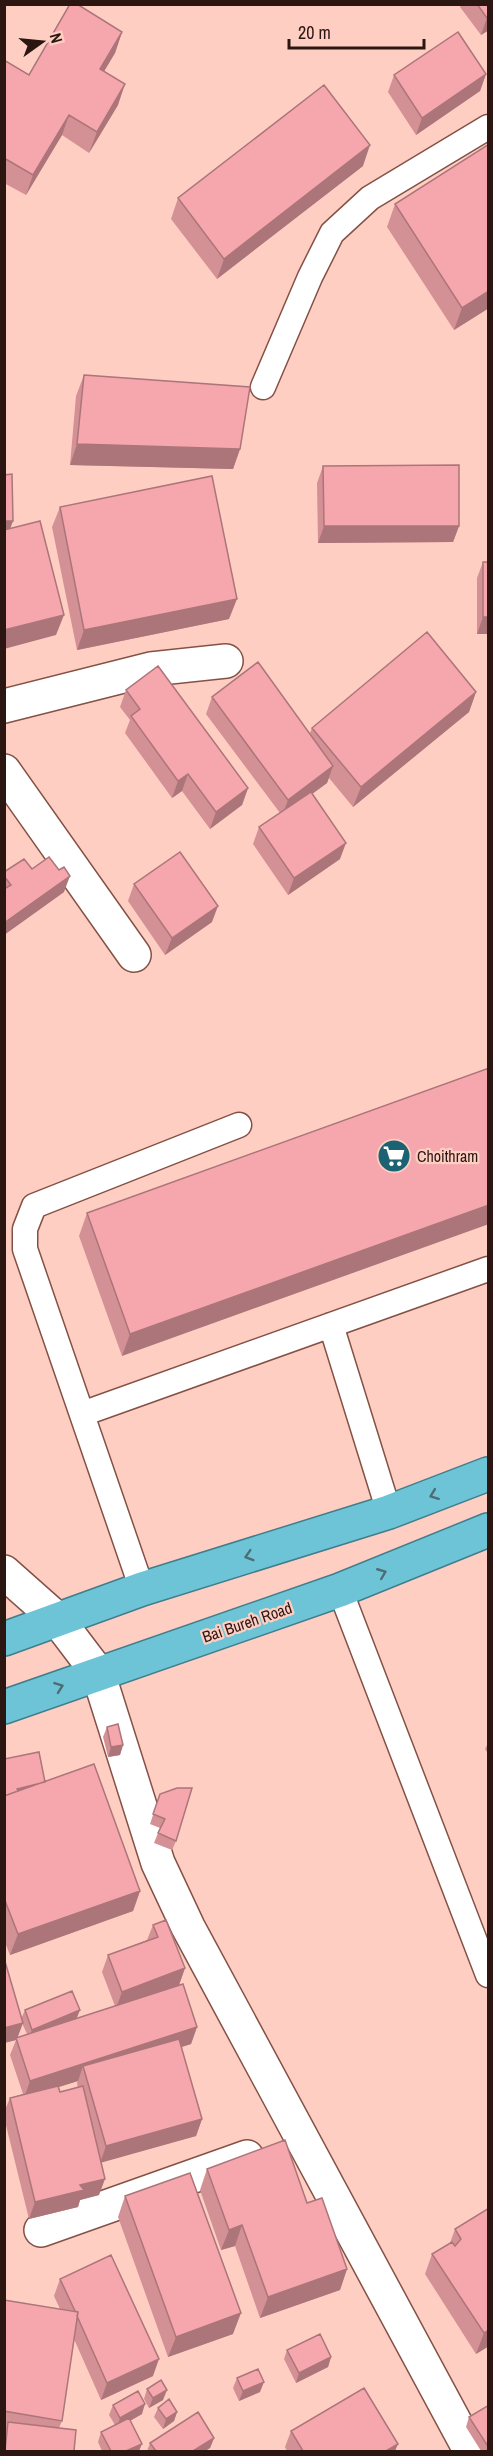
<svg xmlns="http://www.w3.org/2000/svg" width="493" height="2456" font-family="'Archivo Narrow',sans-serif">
  <rect width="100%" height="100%" fill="#ffcec3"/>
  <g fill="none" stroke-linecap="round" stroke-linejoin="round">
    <defs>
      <path id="service" d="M263 387 310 277 332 233 370 198 488 127
        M331 1325 389 1512
        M82 1414 488 1269
        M142 1589 25 1249V1229L34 1206 239 1125
        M340 1590 488 1975"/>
      <path id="minor" d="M4 706 151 669 226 661
        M4 771 134 955
        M4 1572 57 1619 98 1673 158 1863 188 1927 471 2452
        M41 2230 247 2157"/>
      <path id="trunk" d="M4 1639 142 1589 389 1512 488 1474
        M4 1707 340 1590 488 1530"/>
    </defs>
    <!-- service casing -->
    <use href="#service" stroke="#845145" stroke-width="27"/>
    <!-- minor casing -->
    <use href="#minor" stroke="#845145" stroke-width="36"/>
    <!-- trunk casing -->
    <use href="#trunk" stroke="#407e8c" stroke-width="36"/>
    <!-- service -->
    <use href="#service" stroke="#fff" stroke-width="24"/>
    <!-- minor -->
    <use href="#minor" stroke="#fff" stroke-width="33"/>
    <!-- trunk -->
    <use href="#trunk" stroke="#6ec4d7" stroke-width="33"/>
  </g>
  <!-- wall -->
  <path fill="#d39095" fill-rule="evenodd" d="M461 4H489V30L481 35 460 7Z
    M122 32 115 53 104 71 118 105 89 153 62 135 26 195 4 183V60L29 75Z
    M486 74 480 91 416 135 388 92 394 75Z
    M489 144V308L454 330 387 227 395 204Z
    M363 166 217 279 171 219 178 198Z
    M84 375 240 449 233 469 70 465 76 396Z
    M323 466 459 526 453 542 318 543 317 483Z
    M60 507 229 619 77 650 52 527Z
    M483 562 489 634H477V578Z
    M126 690 248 788 242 805 210 829 182 791 172 798 125 733 130 720 120 707Z
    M476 692 469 712 353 807 329 778 327 783 312 794 340 859 288 895 253 844 259 827 280 813 206 714 212 697 310 733 312 728Z
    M32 869 64 892 4 935V872Z
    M134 884 212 922 165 955 128 901Z
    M489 1068 122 1356 79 1236 87 1213Z
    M107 1727 123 1745 120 1755 108 1757 103 1737Z
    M489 1741V1755L485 1749Z
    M4 1759 45 1782 140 1891 133 1911 10 1955 4 1940Z
    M160 1794 176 1841 172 1850 154 1843 160 1828 150 1824Z
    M153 1925 185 1968 179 1985 169 1989 197 2027 191 2044 181 2047 202 2119 196 2136 101 2162 99 2195 80 2200 78 2207 29 2219 4 2117V2112L10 2098 23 2094 10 2055 16 2040 4 2043V1958L21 2019 25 2010 77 2018 115 2006 102 1972 108 1955 147 1940ZM22 2023 27 2034 17 2038ZM78 2081 77 2083 78 2088 60 2092 58 2087Z
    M207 2169 307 2203 347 2269 340 2290 260 2318 235 2246 221 2250 200 2190Z
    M125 2196 233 2334 168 2357 118 2217Z
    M489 2208V2346L476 2354 425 2274 432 2254 450 2243 455 2229Z
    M60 2279 153 2376 101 2400 74 2339 62 2421 59 2428 4 2451V2300L60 2309 54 2296Z
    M287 2350 331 2357 328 2367 296 2383 284 2359Z
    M237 2378 260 2392 239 2401 233 2388Z
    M147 2389 163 2400 149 2408 144 2399Z
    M113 2405 142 2414 130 2421 139 2451H102L98 2442 101 2432 115 2425 109 2415Z
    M489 2405V2451H481L466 2427 469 2417Z
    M158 2408 177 2412 174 2421 163 2429 154 2417Z
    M291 2431 395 2451H287L285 2447Z
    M214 2438 210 2448 205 2451H147L150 2443Z"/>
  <!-- shaded-wall -->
  <path fill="#ac7579" d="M487 18H489V30L481 35Z
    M122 32 115 53 93 90 100 69Z
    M486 74 480 91 416 135 422 118Z
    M125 84 118 105 89 153 97 132Z
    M69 115 62 135 26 195 33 175Z
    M370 145 363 166 217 279 224 259Z
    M489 291V308L454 330 462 308Z
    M77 444 240 449 233 469 70 465Z
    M4 521H13L7 538H4Z
    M324 526H459L453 542 318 543Z
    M237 599 229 619 77 650 84 630Z
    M64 615 56 635 4 649V630Z
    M483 617H489V634H477Z
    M476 692 469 712 353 807 361 787Z
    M333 766 327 783 282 816 288 800Z
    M188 774 182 791 172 798 178 781Z
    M248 788 242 805 210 829 216 812Z
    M346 843 340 859 288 895 294 878Z
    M70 876 64 892 4 935V923Z
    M218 906 212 922 165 955 172 938Z
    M489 1205V1224L122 1356 130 1334Z
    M123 1745 120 1755 108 1757 111 1747Z
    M45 1783 18 1797 17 1789Z
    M140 1891 133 1911 10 1955 18 1934Z
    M185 1968 179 1985 116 2008 122 1992Z
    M80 2010 76 2020 29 2040 32 2030Z
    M23 2023 17 2039 16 2038V2040L4 2043V2028Z
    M197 2027 191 2044 86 2078 83 2066 78 2081 24 2098 30 2081Z
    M202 2119 196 2136 100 2163 106 2146Z
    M105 2179 99 2195 80 2200 78 2207 29 2219 35 2202 80 2185Z
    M242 2225 235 2246 221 2250 229 2230Z
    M347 2269 340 2290 260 2318 268 2297Z
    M241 2313 233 2334 168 2357 176 2337Z
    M489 2330V2346L476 2354 484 2333Z
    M331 2357 328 2367 296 2383 299 2373Z
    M159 2359 153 2376 101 2400 107 2383Z
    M264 2382 260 2392 239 2401 243 2391Z
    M167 2390 163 2400 149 2408 153 2398Z
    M145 2404 142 2414 117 2428 120 2418Z
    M177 2412 174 2421 163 2429 166 2419Z
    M214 2438 210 2448 205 2451H193Z
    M142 2444 139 2451H126Z
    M398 2444 395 2451H386Z"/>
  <!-- building -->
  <path fill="#f5a7ad" stroke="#ac7579" stroke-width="1.5" d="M70 4H77L122 32 100 69 125 84 97 132 69 115 33 175 4 158V60L29 75Z
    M477 4H489V18H487Z
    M458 32 486 74 422 118 394 75Z
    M324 85 370 145 224 259 178 198Z
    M489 144V291L462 308 395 204Z
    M84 375 250 387 240 449 77 444Z
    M459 465V526H324L323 466Z
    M12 474 13 521H4V475Z
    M212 476 237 599 84 630 60 507Z
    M40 521 64 615 4 630V530Z
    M483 562H489V617H483Z
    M427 632 476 692 361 787 312 728Z
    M258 662 333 766 288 800 212 697Z
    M158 666 248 788 216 812 188 774 178 781 131 716 140 709 126 690Z
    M311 792 346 843 294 878 259 827Z
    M180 852 218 906 172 938 134 884Z
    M49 857 59 870 64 867 70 876 4 923V889L11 885 4 876V872L24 859 32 869Z
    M489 1068V1205L130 1334 87 1213Z
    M118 1724 123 1745 111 1747 107 1727Z
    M39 1752 45 1782 17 1789 18 1791 4 1796V1759Z
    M94 1764 140 1891 18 1934 4 1898V1796Z
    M177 1788H192L176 1841 158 1833 165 1819 153 1814 160 1794Z
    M166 1920 185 1968 122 1992 108 1955 158 1937 153 1925Z
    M4 1958 23 2023 4 2028Z
    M183 1984 197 2027 30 2081 16 2038Z
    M72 1991 80 2010 32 2030 25 2010Z
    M179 2039 202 2119 106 2146 83 2066Z
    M58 2086 60 2092 83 2086 105 2179 80 2185 84 2190 35 2202 10 2098Z
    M285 2140 307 2203 322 2198 347 2269 268 2297 242 2225 229 2230 207 2169Z
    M190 2173 241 2313 176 2337 125 2196Z
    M489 2208V2330L484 2333 432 2254 452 2242 455 2246 461 2239 455 2229Z
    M111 2255 159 2359 107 2383 77 2316 78 2312 75 2311 60 2279Z
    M4 2300 78 2312 62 2421 4 2411Z
    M320 2334 331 2357 299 2373 287 2350Z
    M258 2369 264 2382 243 2391 237 2378Z
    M161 2380 167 2390 153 2398 147 2389Z
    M364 2388 398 2444 386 2451H303L291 2431Z
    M138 2391 145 2404 120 2418 113 2405Z
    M169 2399 177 2412 166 2419 158 2408Z
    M489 2405V2448L469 2417Z
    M198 2412 214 2438 193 2451H156L150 2443Z
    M129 2418 142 2444 126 2451H111L101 2432Z
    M8 2422 76 2430 74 2451H5Z"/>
  <!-- one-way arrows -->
  <defs><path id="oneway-chevron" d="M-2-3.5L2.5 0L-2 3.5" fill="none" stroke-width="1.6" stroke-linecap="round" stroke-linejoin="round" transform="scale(1.5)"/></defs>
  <g stroke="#4d6d74">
    <use href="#oneway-chevron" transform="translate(434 1495) rotate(159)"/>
    <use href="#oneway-chevron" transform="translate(249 1556) rotate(163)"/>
    <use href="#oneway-chevron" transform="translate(382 1573) rotate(-22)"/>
    <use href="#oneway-chevron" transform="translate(59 1687) rotate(-20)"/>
  </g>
  <!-- icons -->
  <defs>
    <symbol id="supermarket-disc" viewBox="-11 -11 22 22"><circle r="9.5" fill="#1b6372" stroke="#ffcec3"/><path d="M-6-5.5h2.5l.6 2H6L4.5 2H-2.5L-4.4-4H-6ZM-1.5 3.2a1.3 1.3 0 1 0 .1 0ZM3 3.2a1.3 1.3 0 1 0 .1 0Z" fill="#fff"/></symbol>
  </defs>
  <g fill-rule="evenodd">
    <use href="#supermarket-disc" x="375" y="1137" width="38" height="38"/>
  </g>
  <g text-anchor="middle" stroke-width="4.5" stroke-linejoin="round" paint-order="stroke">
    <!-- poi labels -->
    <g font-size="16" fill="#2c1612" stroke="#ffcec3" text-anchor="start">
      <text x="417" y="1162">Choithram</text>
    </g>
    <!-- street labels -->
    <g font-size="16" fill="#2c1612" stroke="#ffcec3">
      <text transform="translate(247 1622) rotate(-19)" y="6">Bai Bureh Road</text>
    </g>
  </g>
  <!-- border -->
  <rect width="493" height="2456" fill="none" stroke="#2c1612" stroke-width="12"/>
  <!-- north arrow -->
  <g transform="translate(42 42) rotate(75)" stroke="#ffcec3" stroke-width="4.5" paint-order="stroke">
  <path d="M0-4.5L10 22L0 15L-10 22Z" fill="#2c1612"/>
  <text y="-9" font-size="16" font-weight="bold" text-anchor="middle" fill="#2c1612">N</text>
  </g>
  <!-- scale -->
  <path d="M289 39v9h135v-9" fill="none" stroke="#2c1612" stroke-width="3"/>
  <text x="298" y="39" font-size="18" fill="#2c1612" stroke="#ffcec3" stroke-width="4.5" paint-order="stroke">20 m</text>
</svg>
